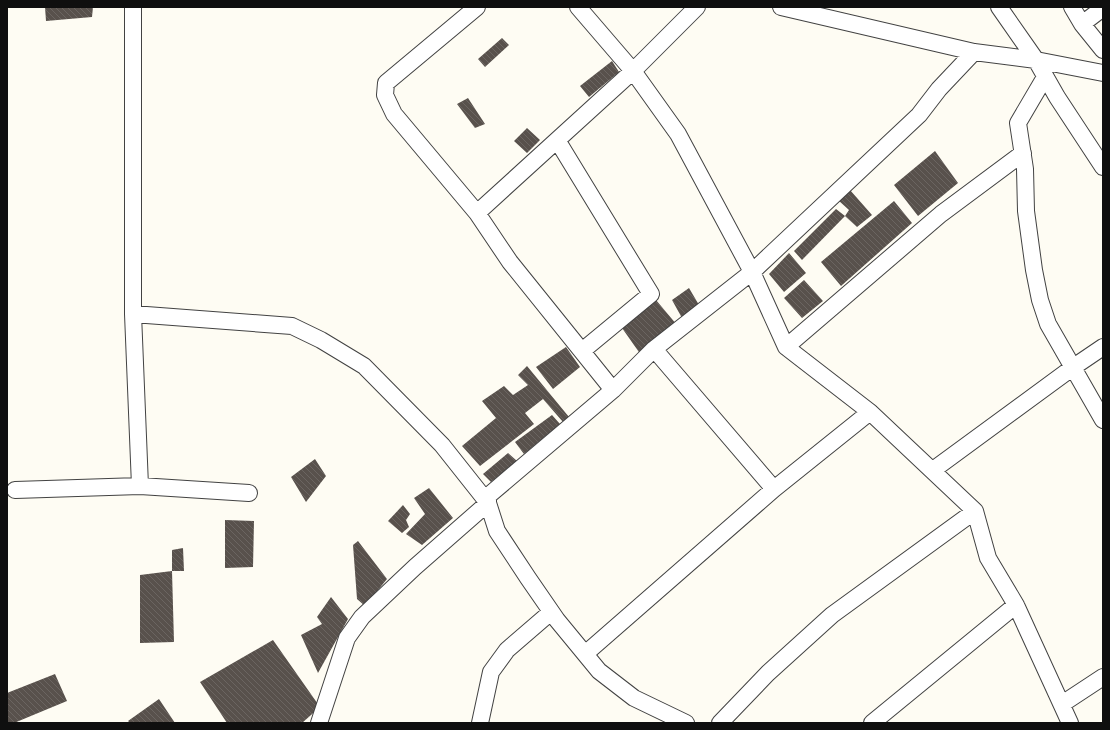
<svg xmlns="http://www.w3.org/2000/svg" width="1110" height="730" font-family="'Times New Roman',serif">
  <defs>
    <pattern id="building-back-hatch" width="6" height="6" patternUnits="userSpaceOnUse"><rect width="6" height="6" fill="#58514c"/><path d="M-1 5l2 2M0 0l6 6M5-1l2 2" fill="none" stroke="#6b6561"/></pattern>
  </defs>
  <rect width="100%" height="100%" fill="#fefcf3"/>
  <!-- building -->
  <path fill="url(#building-back-hatch)" d="M45 7H93L92 17 46 21Z
    M502 38 509 45 485 67 478 59Z
    M612 61 619 72 589 97 580 86Z
    M468 98 485 124 475 128 457 104Z
    M527 128 540 140 527 153 514 141Z
    M935 151 958 183 918 216 894 185Z
    M850 190 872 215 857 227 845 216 849 210 838 200Z
    M894 201 912 223 841 286 821 262Z
    M836 209 845 216 802 260 794 251Z
    M789 253 806 273 784 292 769 274Z
    M804 280 823 301 802 318 784 298Z
    M689 288 699 305 682 318 672 300Z
    M656 300 677 325 641 355 622 328Z
    M566 347 580 367 553 389 536 367Z
    M527 366 569 417 563 422 543 399 525 413 534 424 480 466 462 446 496 418 482 401 504 386 513 395 528 385 518 375Z
    M552 415 560 424 524 454 515 442Z
    M508 453 517 461 491 482 483 474Z
    M315 459 326 476 306 502 291 477Z
    M429 488 453 518 422 545 406 534 425 514 414 498Z
    M403 505 410 514 406 520 409 527 402 533 388 521Z
    M225 520 254 521 253 567 225 568Z
    M358 541 387 579 365 606 357 599 353 545Z
    M183 548 184 571H172V550Z
    M172 571 174 642 140 643V575Z
    M331 597 348 619 318 673 301 635 322 624 317 617Z
    M273 640 320 707 302 723H227L200 682Z
    M55 674 67 701 14 723H7V693Z
    M159 699 175 723H130L128 721Z"/>
  <g fill="none" stroke-linecap="round" stroke-linejoin="round">
    <defs>
      <path id="minor" d="M133 7V314L140 486
        M477 7 386 83 385 95 394 114 477 213 510 262 613 390
        M578 7 633 71 678 134 752 272 786 347 870 412 975 511 988 558 1016 605 1070 723
        M781 7 974 52 1036 60 1103 73
        M999 7 1036 60 1057 97 1103 167
        M1072 7 1082 24 1103 50
        M1082 24 1103 8
        M1045 77 1018 123 1025 169 1026 211 1034 270 1040 300 1048 324 1103 420
        M557 140 651 294 582 351
        M477 213 633 71 697 7
        M133 314 292 326 321 340 364 366 442 445 488 503 497 531 528 578 557 620 599 671 634 698 686 723
        M786 347 941 214 1023 153
        M654 349 774 489
        M933 470 1072 368 1103 347
        M15 490 140 486 249 493
        M585 654 774 489 870 412
        M1062 704 1103 677
        M319 723 347 638 362 617 415 567 488 503V496L613 390 654 349 752 272 919 115 939 89 974 52
        M480 723 491 672 507 650 551 612
        M720 723 768 673 832 615 975 511
        M872 723 1016 605"/>
    </defs>
    <!-- minor casing -->
    <use href="#minor" stroke="#424242" stroke-width="18"/>
    <!-- minor -->
    <use href="#minor" stroke="#fff" stroke-width="16"/>
  </g>
  <!-- border -->
  <rect width="1110" height="730" fill="none" stroke="#0f0f0f" stroke-width="16"/>
</svg>
